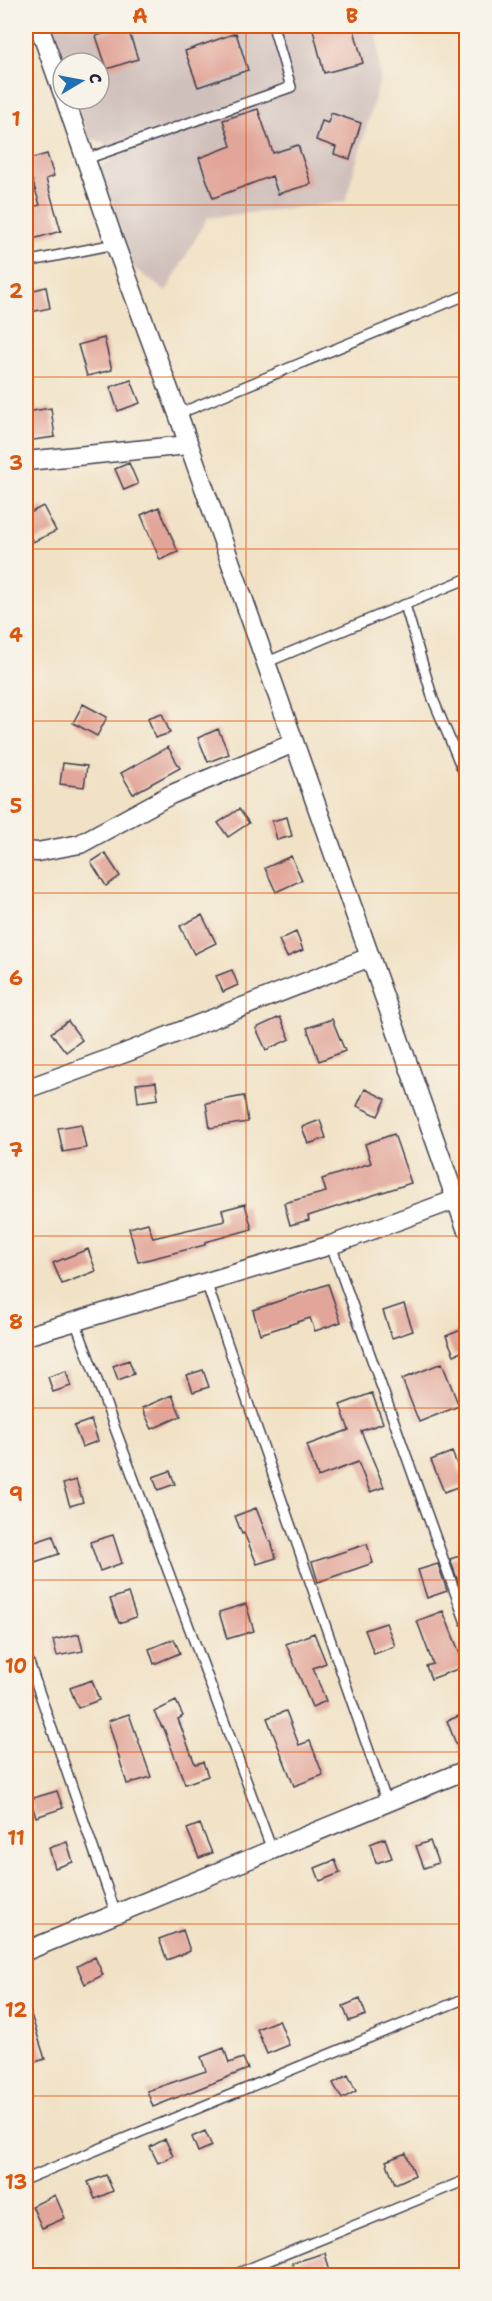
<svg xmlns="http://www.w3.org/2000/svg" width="492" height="2301" font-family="'Shantell Sans',sans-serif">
  <rect width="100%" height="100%" fill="#f7f3e8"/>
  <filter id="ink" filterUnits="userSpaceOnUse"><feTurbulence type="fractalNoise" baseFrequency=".0167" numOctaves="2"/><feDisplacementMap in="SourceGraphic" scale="12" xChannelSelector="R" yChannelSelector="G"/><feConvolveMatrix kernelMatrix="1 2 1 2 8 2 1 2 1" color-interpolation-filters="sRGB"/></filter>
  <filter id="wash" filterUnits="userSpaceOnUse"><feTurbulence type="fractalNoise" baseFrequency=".008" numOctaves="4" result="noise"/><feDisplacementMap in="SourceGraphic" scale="24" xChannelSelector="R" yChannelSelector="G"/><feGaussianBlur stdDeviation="1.35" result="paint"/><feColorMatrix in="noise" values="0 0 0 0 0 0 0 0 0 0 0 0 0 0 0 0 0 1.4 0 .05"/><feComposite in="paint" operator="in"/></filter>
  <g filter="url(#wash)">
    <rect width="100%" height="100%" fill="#f1e2c6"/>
    <!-- industrial -->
    <path fill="#d0c0bb" d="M49 26H377L380 79 345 202 207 218 166 292 134 268 99 167 111 162 104 143 89 138 75 99H99V63H63V65Z"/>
    <g id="blocks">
      <!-- building -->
      <path fill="#e2a599" d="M127 26 138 59 107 69 96 36Z
        M312 26H353L363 63 324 73Z
        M236 33 248 70 198 87 185 51Z
        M258 109 273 153 298 145 311 184 278 194 272 176 213 198 199 158 231 146 223 120Z
        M331 113 361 123 350 159 334 154 336 147 316 140 322 121 328 123Z
        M47 154 54 176 46 179 61 231 26 241V209L40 205 26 160Z
        M46 287 50 308 26 313V292Z
        M104 338 112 370 87 376 78 345Z
        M131 380 140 403 118 411 110 387Z
        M51 408 55 437 26 441V412Z
        M129 463 138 484 124 490 115 469Z
        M43 506 56 531 33 542 26 527V515Z
        M159 507 178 552 160 560 141 515Z
        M83 704 107 717 97 736 73 723Z
        M162 713 170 733 155 738 148 718Z
        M218 729 229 754 208 762 198 738Z
        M168 747 180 768 133 794 121 773Z
        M63 763 87 766 84 787 60 784Z
        M239 809 249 823 228 837 218 823Z
        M287 817 292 836 277 840 272 821Z
        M105 853 120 876 106 886 91 862Z
        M291 856 302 880 276 892 265 868Z
        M202 915 216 943 194 954 180 926Z
        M296 932 303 950 287 957 279 940Z
        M232 970 238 985 223 992 216 976Z
        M280 1017 290 1039 266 1050 256 1028Z
        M332 1019 345 1051 319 1061 307 1028Z
        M68 1021 82 1040 66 1052 51 1033Z
        M156 1082 158 1099 138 1102 136 1084Z
        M365 1089 386 1099 378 1116 357 1106Z
        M244 1096 248 1122 210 1128 206 1103Z
        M320 1120 326 1138 308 1144 302 1127Z
        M81 1124 86 1148 63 1152 58 1128Z
        M394 1134 411 1183 308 1216 309 1220 290 1225 284 1203 326 1192 322 1179 371 1163 365 1144Z
        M245 1204 252 1229 205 1242V1245L138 1262 129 1228 148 1223 153 1238 225 1221 222 1210Z
        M88 1249 96 1271 62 1284 53 1263Z
        M328 1284 341 1322 315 1331 310 1318 260 1334 253 1310Z
        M404 1304 413 1331 392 1338 383 1311Z
        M466 1328V1350L454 1355 446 1336Z
        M129 1360 134 1374 118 1380 113 1366Z
        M442 1363 459 1406 419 1422 402 1379Z
        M203 1370 209 1387 193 1392 187 1375Z
        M66 1371 71 1386 53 1392 48 1377Z
        M372 1393 383 1423 361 1431 384 1487 370 1492 358 1462 318 1477 307 1445 349 1430 340 1405Z
        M172 1395 181 1416 152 1429 142 1408Z
        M91 1420 98 1441 82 1447 74 1426Z
        M452 1452 465 1484 444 1492 431 1460Z
        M170 1471 175 1484 158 1490 153 1477Z
        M76 1480 83 1502 70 1506 63 1484Z
        M256 1508 269 1541H271L276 1558 257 1564 244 1533 242 1534 235 1516Z
        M113 1535 122 1563 100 1571 90 1542Z
        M53 1536 59 1554 29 1564 26 1545Z
        M367 1544 373 1563 318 1582 312 1562Z
        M466 1554V1585L460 1587 450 1559Z
        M438 1564 447 1591 427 1598 418 1570Z
        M128 1593 136 1617 119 1623 110 1599Z
        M246 1604 254 1631 227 1639 219 1612Z
        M443 1611 460 1654 466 1652V1666L431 1679 426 1666 433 1664 417 1621Z
        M386 1623 395 1646 374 1654 365 1630Z
        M314 1633 326 1663 313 1668 326 1701 312 1707 286 1644Z
        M79 1634 83 1651 57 1656 53 1640Z
        M174 1639 180 1653 154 1664 149 1649Z
        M92 1680 99 1700 78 1708 70 1688Z
        M176 1701 183 1716 178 1719 195 1764 203 1762 208 1776 185 1784 163 1726 162 1727 154 1712Z
        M286 1711 299 1745 310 1741 323 1775 294 1786 267 1718Z
        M466 1713V1759H462L447 1721Z
        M129 1714 151 1777 127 1784 108 1721Z
        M57 1791 63 1808 36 1817 30 1799Z
        M200 1824 212 1853 199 1858 187 1829Z
        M385 1838 392 1858 376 1863 370 1844Z
        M430 1841 438 1863 424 1868 416 1846Z
        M67 1842 73 1862 55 1868 49 1848Z
        M335 1860 340 1873 320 1881 315 1868Z
        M183 1930 190 1951 167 1960 159 1939Z
        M95 1957 103 1975 85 1984 77 1966Z
        M360 1999 366 2015 349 2021 343 2006Z
        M29 2008 45 2059 26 2065V2009Z
        M279 2020 289 2045 267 2054 257 2029Z
        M224 2048 229 2063 243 2058 248 2069 153 2107 147 2091 206 2071 201 2057Z
        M348 2075 356 2091 342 2099 333 2083Z
        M205 2131 212 2146 198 2152 192 2137Z
        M165 2139 173 2156 158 2163 150 2147Z
        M406 2153 415 2175 395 2184 386 2161Z
        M106 2175 113 2191 95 2199 88 2182Z
        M55 2195 65 2218 42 2228 32 2206Z
        M325 2253 331 2276H295L292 2263Z"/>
    </g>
  </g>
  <g filter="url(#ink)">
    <use href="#blocks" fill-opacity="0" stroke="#413f50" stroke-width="1.5"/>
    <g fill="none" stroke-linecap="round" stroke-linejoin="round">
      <defs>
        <path id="lane" d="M86 159 291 87 273 26
          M26 262 115 244
          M178 414 466 295
          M405 605 433 699 466 778
          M265 663 466 579
          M331 1245 466 1623
          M206 1282 387 1803
          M75 1321 272 1850
          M26 1654 116 1914
          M26 2179 466 1998
          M231 2276 466 2180"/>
        <path id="street" d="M39 26 63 94
          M65 99 115 244 178 414 466 1228
          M26 461 188 445
          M26 851 37 852 80 844 170 795 294 743
          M26 1089 125 1053 370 957
          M26 1336 331 1245 457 1199
          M26 1951 466 1770"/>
      </defs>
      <!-- lane casing -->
      <use href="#lane" stroke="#413f50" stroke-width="12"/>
      <!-- street casing -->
      <use href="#street" stroke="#413f50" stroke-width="21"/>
      <!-- lane -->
      <use href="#lane" stroke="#fff" stroke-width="9"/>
      <!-- street -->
      <use href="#street" stroke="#fff" stroke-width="18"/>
    </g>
  </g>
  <!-- grid -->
  <path fill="none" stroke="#de560e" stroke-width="1.5" stroke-opacity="0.55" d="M246 26V2276M26 205H466M26 377H466M26 549H466M26 721H466M26 893H466M26 1065H466M26 1236H466M26 1408H466M26 1580H466M26 1752H466M26 1924H466M26 2096H466"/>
  <!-- margin -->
  <rect width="492" height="2301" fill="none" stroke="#f7f3e8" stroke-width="66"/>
  <!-- north arrow -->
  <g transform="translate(81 81) rotate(80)"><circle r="28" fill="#f7f3e8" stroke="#a29fa3" stroke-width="1.5"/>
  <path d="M0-4.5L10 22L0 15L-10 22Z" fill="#1f6fb2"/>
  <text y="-9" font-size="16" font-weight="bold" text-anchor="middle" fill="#22223b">С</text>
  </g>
  <rect x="33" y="33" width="426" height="2235" fill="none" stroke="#de560e" stroke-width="2"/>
  <g font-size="20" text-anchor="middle" font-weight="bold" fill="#de560e">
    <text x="140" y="23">A</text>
    <text x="352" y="23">B</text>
    <text x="16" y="126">1</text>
    <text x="16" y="298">2</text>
    <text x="16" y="470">3</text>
    <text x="16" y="642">4</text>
    <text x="16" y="813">5</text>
    <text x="16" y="985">6</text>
    <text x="16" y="1157">7</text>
    <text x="16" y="1329">8</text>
    <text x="16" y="1501">9</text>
    <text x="16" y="1673">10</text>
    <text x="16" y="1845">11</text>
    <text x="16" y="2017">12</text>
    <text x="16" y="2189">13</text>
  </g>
</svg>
